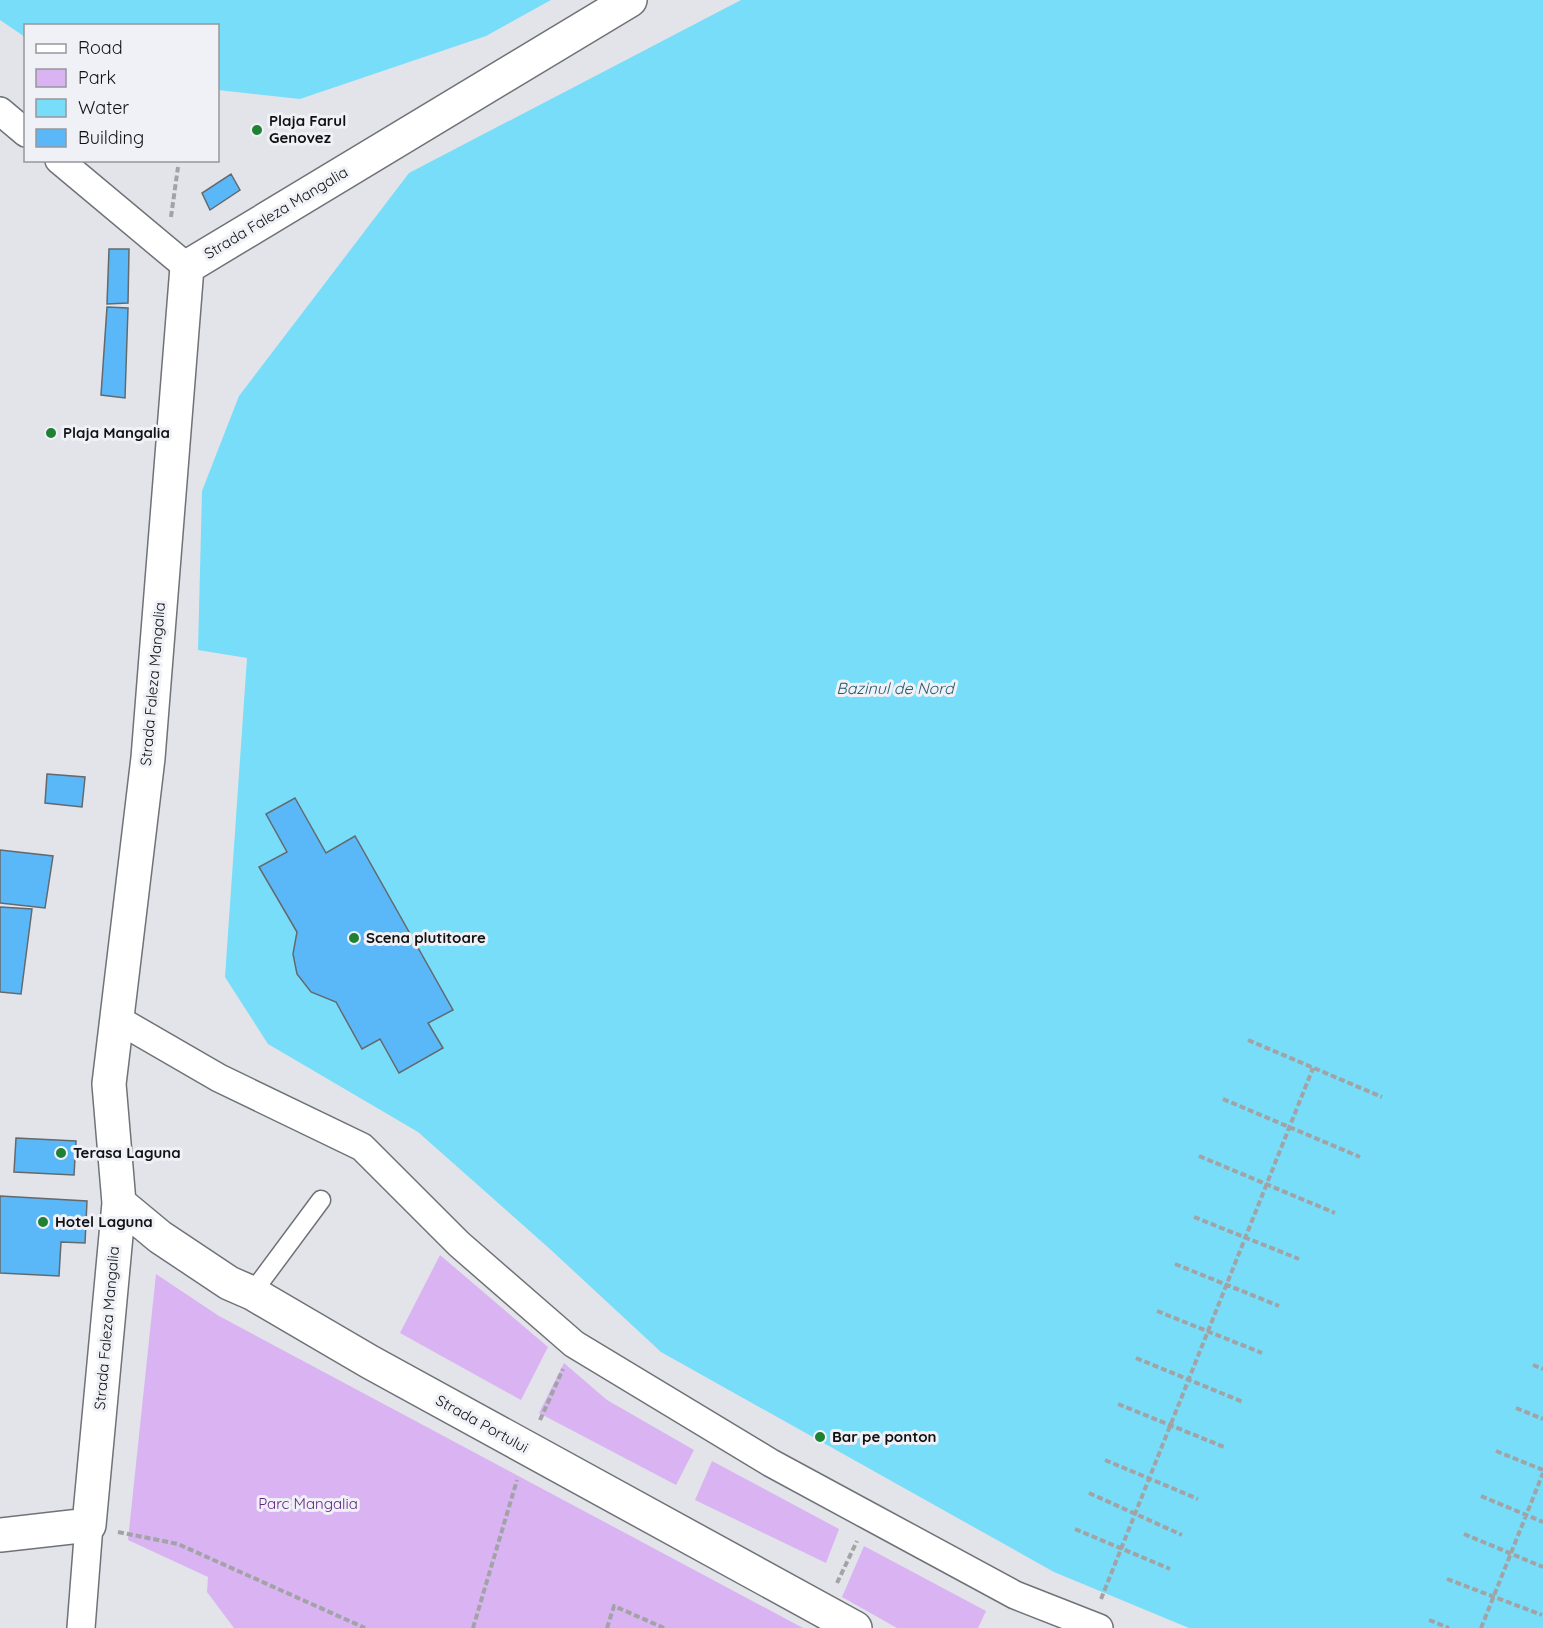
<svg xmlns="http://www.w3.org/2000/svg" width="1543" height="1628" font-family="Quicksand,sans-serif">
  <rect width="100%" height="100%" fill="#e2e4e9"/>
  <!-- green -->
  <path fill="#dab3f2" d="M440 1255 548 1347 521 1400 400 1333Z
    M156 1274 219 1316 803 1628H234L207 1592 208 1577 128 1540Z
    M564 1363 607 1400 694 1450 676 1485 539 1413Z
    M712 1461 839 1529 826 1563 695 1500Z
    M864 1546 986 1611 978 1628H897L842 1597Z"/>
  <!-- water -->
  <path fill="#78ddf9" d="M0 0H551L486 36 300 99 218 90V26H26L25 37 0 20Z
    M741 0H1543V1628H1189L1054 1572 661 1352 551 1250 418 1132 268 1044 225 977 247 658 198 650 202 491 239 396 409 173Z"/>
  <!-- building -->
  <path fill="#5bb8f8" stroke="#64696c" stroke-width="1.5" d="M231 174 240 190 210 210 202 193Z
    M109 249H129L128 303 107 304Z
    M107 307 128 308 125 398 101 395Z
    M47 774 85 777 82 807 45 803Z
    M295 798 326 853 355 836 453 1010 428 1023 443 1048 399 1073 380 1039 362 1049 336 1002 311 992 297 974 293 954 297 932 259 867 287 852 266 814Z
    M0 850 53 856 45 908 0 903Z
    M0 907 32 909 21 994 0 992Z
    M16 1138 76 1141 74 1175 14 1172Z
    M0 1196 87 1201 85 1243 61 1242 59 1276 0 1273Z"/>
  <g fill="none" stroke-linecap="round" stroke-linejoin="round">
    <defs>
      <path id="service" d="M252 1293 321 1200"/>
      <path id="pedestrian" d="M0 111 26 133
        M59 160 187 267
        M117 1019 219 1078 362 1147 459 1244 574 1344 771 1463 869 1516 1015 1595 1099 1628
        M81 1628 89 1525"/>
      <path id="minor" d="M119 1203 160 1237 229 1283 252 1293 370 1362 855 1628
        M0 1535 89 1525 119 1203 109 1084 148 758 187 267 630 0"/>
    </defs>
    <!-- service casing -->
    <use href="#service" stroke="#6f7276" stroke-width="21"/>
    <!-- pedestrian casing -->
    <use href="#pedestrian" stroke="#6f7276" stroke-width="30"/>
    <!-- minor casing -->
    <use href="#minor" stroke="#6f7276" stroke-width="36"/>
    <!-- path -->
    <path stroke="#a1a3a6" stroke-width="4" stroke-dasharray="6 3" stroke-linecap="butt" d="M171 217 178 167
      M1248 1040 1382 1097
      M1223 1099 1360 1157
      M1199 1156 1335 1213
      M1194 1217 1299 1259
      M1175 1264 1279 1306
      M1157 1311 1262 1353
      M1136 1358 1243 1402
      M1533 1365 1543 1369
      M1118 1404 1224 1447
      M1516 1408 1543 1419
      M540 1420 563 1369
      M1496 1451 1543 1470
      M1105 1460 1198 1499
      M1089 1493 1182 1535
      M1481 1496 1543 1522
      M1075 1529 1170 1569
      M118 1532 178 1544 365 1628
      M1464 1534 1543 1567
      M1447 1579 1542 1615
      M837 1583 857 1541
      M1101 1599 1313 1068
      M1429 1620 1449 1628
      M473 1628 517 1480
      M607 1628 614 1606 664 1628
      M1481 1628 1543 1473"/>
    <!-- service -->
    <use href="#service" stroke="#fff" stroke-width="18"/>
    <!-- pedestrian -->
    <use href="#pedestrian" stroke="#fff" stroke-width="27"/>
    <!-- minor -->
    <use href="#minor" stroke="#fff" stroke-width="33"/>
  </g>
  <!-- markers -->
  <g fill="#1f8134" stroke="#eff1f7" stroke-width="2">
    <circle cx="257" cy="130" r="6"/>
    <circle cx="51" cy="433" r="6"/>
    <circle cx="354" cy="938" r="6"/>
    <circle cx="61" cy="1153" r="6"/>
    <circle cx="43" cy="1222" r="6"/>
    <circle cx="820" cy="1437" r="6"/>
  </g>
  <g text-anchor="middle" stroke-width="6" stroke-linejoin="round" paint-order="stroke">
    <!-- poi labels -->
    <g font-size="15" font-weight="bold" fill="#101112" stroke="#eff1f7" text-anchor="start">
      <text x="269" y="126">Plaja Farul<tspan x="269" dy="17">Genovez</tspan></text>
      <text x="63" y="438">Plaja Mangalia</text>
      <text x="366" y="943">Scena plutitoare</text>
      <text x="73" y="1158">Terasa Laguna</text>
      <text x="55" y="1227">Hotel Laguna</text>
      <text x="832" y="1442">Bar pe ponton</text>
    </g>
    <!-- street labels -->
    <g font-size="15" fill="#101112" stroke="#eff1f7">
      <text transform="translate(276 213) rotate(-31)" y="5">Strada Faleza Mangalia</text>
      <text transform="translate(153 684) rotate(-85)" y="5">Strada Faleza Mangalia</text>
      <text transform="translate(107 1328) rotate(-85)" y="5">Strada Faleza Mangalia</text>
      <text transform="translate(482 1424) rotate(29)" y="5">Strada Portului</text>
    </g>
    <!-- park labels -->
    <g font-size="15" fill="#632182" stroke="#eff1f7">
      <text x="308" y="1509">Parc Mangalia</text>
    </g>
    <!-- water labels -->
    <g font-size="16" font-style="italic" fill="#225b6a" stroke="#eff1f7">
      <text x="895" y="694">Bazinul de Nord</text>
    </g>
  </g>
  <!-- legend -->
  <rect x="24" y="24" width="195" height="138" fill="#eff1f7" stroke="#96979b" stroke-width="1.5"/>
  <rect x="36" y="44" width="30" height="9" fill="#ffffff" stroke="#96979b" stroke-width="1.5"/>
  <text x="78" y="54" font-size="18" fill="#101112">Road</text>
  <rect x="36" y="69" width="30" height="18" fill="#dab3f2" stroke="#96979b" stroke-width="1.5"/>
  <text x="78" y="84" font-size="18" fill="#101112">Park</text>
  <rect x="36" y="99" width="30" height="18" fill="#78ddf9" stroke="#96979b" stroke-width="1.5"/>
  <text x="78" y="114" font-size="18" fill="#101112">Water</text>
  <rect x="36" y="129" width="30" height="18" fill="#5bb8f8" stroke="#96979b" stroke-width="1.5"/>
  <text x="78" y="144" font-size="18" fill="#101112">Building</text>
</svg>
